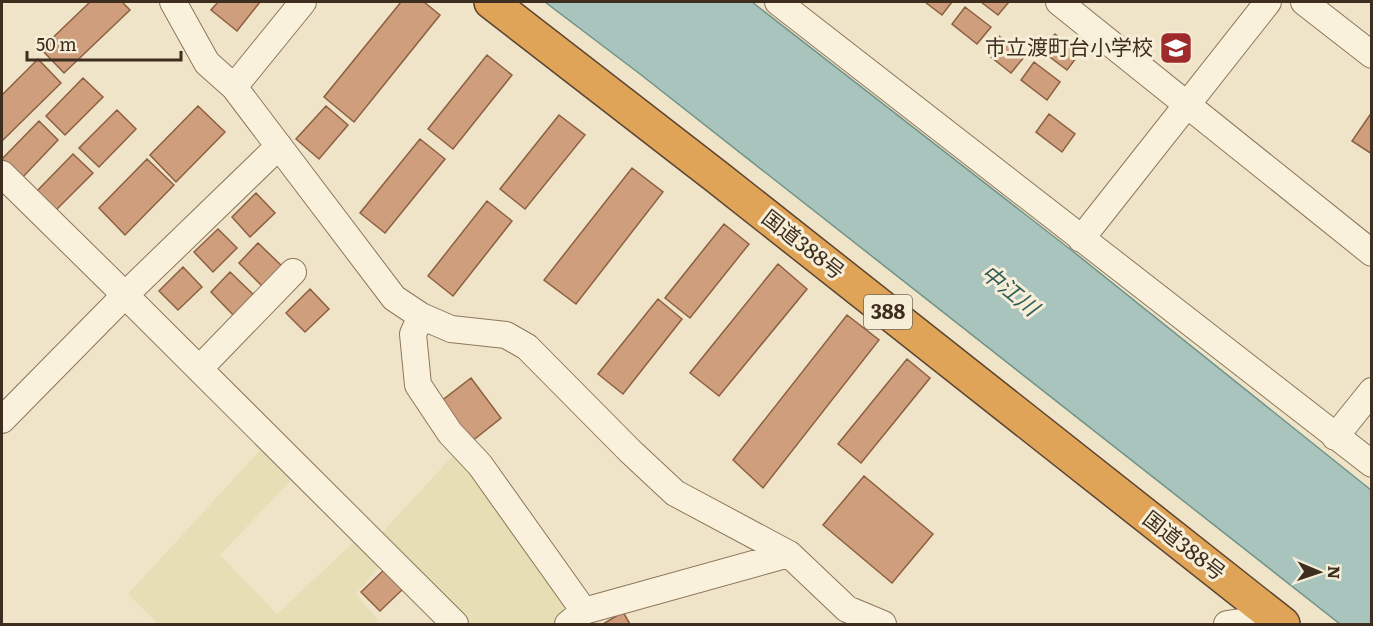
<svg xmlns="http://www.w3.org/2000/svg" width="1373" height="626" font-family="Literata,'Noto Sans JP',serif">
  <rect width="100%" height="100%" fill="#f0e4c8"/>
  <!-- farmland -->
  <path fill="#e6deb5" d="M265 445 296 475 220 555 277 614 358 538 381 565 356 594 378 620 374 624H158L128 594Z
    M458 450 574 608 554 624H467L378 537Z"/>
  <!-- water -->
  <path fill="#a9c4bc" stroke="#6f938a" stroke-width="1.5" d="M545 2H752L1075 253 1371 490V624H1340L640 74Z"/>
  <!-- building -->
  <path fill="#cf9f7d" stroke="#8d5f41" stroke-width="1.5" d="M90 2H122L130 10 64 73 41 49Z
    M218 2H260L237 31 211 10Z
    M401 2H424L440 15 354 122 324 97Z
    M925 2H952L942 15Z
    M981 2H1009L998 15Z
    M965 7 991 27 977 44 952 24Z
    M1055 34 1080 53 1067 70 1042 51Z
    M999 36 1025 56 1011 73 986 53Z
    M487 55 512 75 453 149 428 129Z
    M38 59 61 83 2 141V95Z
    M1034 62 1060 82 1047 100 1021 80Z
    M83 78 103 97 65 135 46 116Z
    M198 106 225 132 176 182 150 155Z
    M326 106 348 125 319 159 296 139Z
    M117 110 136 129 99 167 79 148Z
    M1372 112V154L1352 141Z
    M1049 114 1075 134 1062 152 1036 132Z
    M559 115 585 135 525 209 500 189Z
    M39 121 58 140 21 179 2 159Z
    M420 139 445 159 385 233 360 213Z
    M73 154 93 173 55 211 36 192Z
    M147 159 174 185 125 235 99 208Z
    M632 168 663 192 576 304 544 280Z
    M256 193 275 213 250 237 232 217Z
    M487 201 512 221 453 296 428 276Z
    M724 224 749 244 690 318 665 298Z
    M218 229 237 248 213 272 194 252Z
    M258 243 284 268 264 288 239 263Z
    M778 264 807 289 719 396 690 373Z
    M183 267 202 287 178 310 159 291Z
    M230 272 256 297 236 318 211 292Z
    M310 289 329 309 305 332 286 313Z
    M658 299 682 319 623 394 598 374Z
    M847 315 879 340 763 488 733 460Z
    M907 359 930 378 861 463 838 444Z
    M471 378 501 418 471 442 440 402Z
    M864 476 933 534 892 583 823 525Z
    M386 568 404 588 380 611 361 592Z
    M623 612 630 624H603Z"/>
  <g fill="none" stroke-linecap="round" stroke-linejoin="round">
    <defs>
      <path id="minor" d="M173 2 207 63 234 87 394 298 421 316 451 329 506 335 527 347 630 451 675 493 789 554 847 609 883 624
        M778 2 1372 464
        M1059 2 1372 253
        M1304 2 1372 55
        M234 87 303 2
        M2 174 125 295 455 624
        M1081 239 1268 2
        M421 316 413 334 418 385 450 433 480 465 584 611
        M199 369 293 272
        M2 420 125 295 279 146
        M1335 437 1372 391
        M568 624 584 611 789 554
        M1227 624 1273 617"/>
      <path id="highway" d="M491 2 717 177 1283 624"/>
    </defs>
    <!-- minor casing -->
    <use href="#minor" stroke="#8d765c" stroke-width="28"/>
    <!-- highway casing -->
    <use href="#highway" stroke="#5b4430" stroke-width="36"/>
    <!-- minor -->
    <use href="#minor" stroke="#faf1dc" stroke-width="26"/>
    <!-- highway -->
    <use href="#highway" stroke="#e0a458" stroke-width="33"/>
  </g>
  <!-- icons -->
  <defs>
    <symbol id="school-square" viewBox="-11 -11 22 22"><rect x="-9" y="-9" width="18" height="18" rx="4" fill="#9e2a2b" stroke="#f7eed8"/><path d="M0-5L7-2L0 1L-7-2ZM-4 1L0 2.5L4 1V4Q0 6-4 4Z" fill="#fff"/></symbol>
  </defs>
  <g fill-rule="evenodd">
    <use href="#school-square" x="1157" y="29" width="38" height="38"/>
  </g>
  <g text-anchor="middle" stroke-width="6" stroke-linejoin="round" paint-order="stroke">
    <!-- shield labels -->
    <rect fill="#f7eed8" stroke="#756857" stroke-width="1.5" x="864" y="295" width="48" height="34" rx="4.5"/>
    <g font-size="20" font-weight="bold" fill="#3d2e20">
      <text x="888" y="319">388</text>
    </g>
    <!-- poi labels -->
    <g font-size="21" fill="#3d2e20" stroke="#f7eed8" text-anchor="end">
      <text x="1153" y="55">市立渡町台小学校</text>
    </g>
    <!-- street labels -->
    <g font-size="21" fill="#3d2e20" stroke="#f7eed8">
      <text transform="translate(803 245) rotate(38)" y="7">国道388号</text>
      <text transform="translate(1184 546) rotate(38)" y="7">国道388号</text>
    </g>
    <!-- water labels -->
    <g font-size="22" font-style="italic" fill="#2f5d5a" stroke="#f7eed8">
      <text transform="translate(1010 290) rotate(39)" y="8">中江川</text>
    </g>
  </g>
  <!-- border -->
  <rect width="1373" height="626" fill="none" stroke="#3d2e20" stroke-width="6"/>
  <!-- north arrow -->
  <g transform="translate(1319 572) rotate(92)" stroke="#f7eed8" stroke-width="4.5" paint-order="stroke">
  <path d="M0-4.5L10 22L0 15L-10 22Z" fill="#3d2e20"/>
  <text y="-9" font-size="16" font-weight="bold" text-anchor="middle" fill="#3d2e20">N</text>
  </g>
  <!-- scale -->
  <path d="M27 51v9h154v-9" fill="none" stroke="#3d2e20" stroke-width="3"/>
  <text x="36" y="51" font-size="18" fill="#3d2e20" stroke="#f7eed8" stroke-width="4.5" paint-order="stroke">50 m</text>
</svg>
